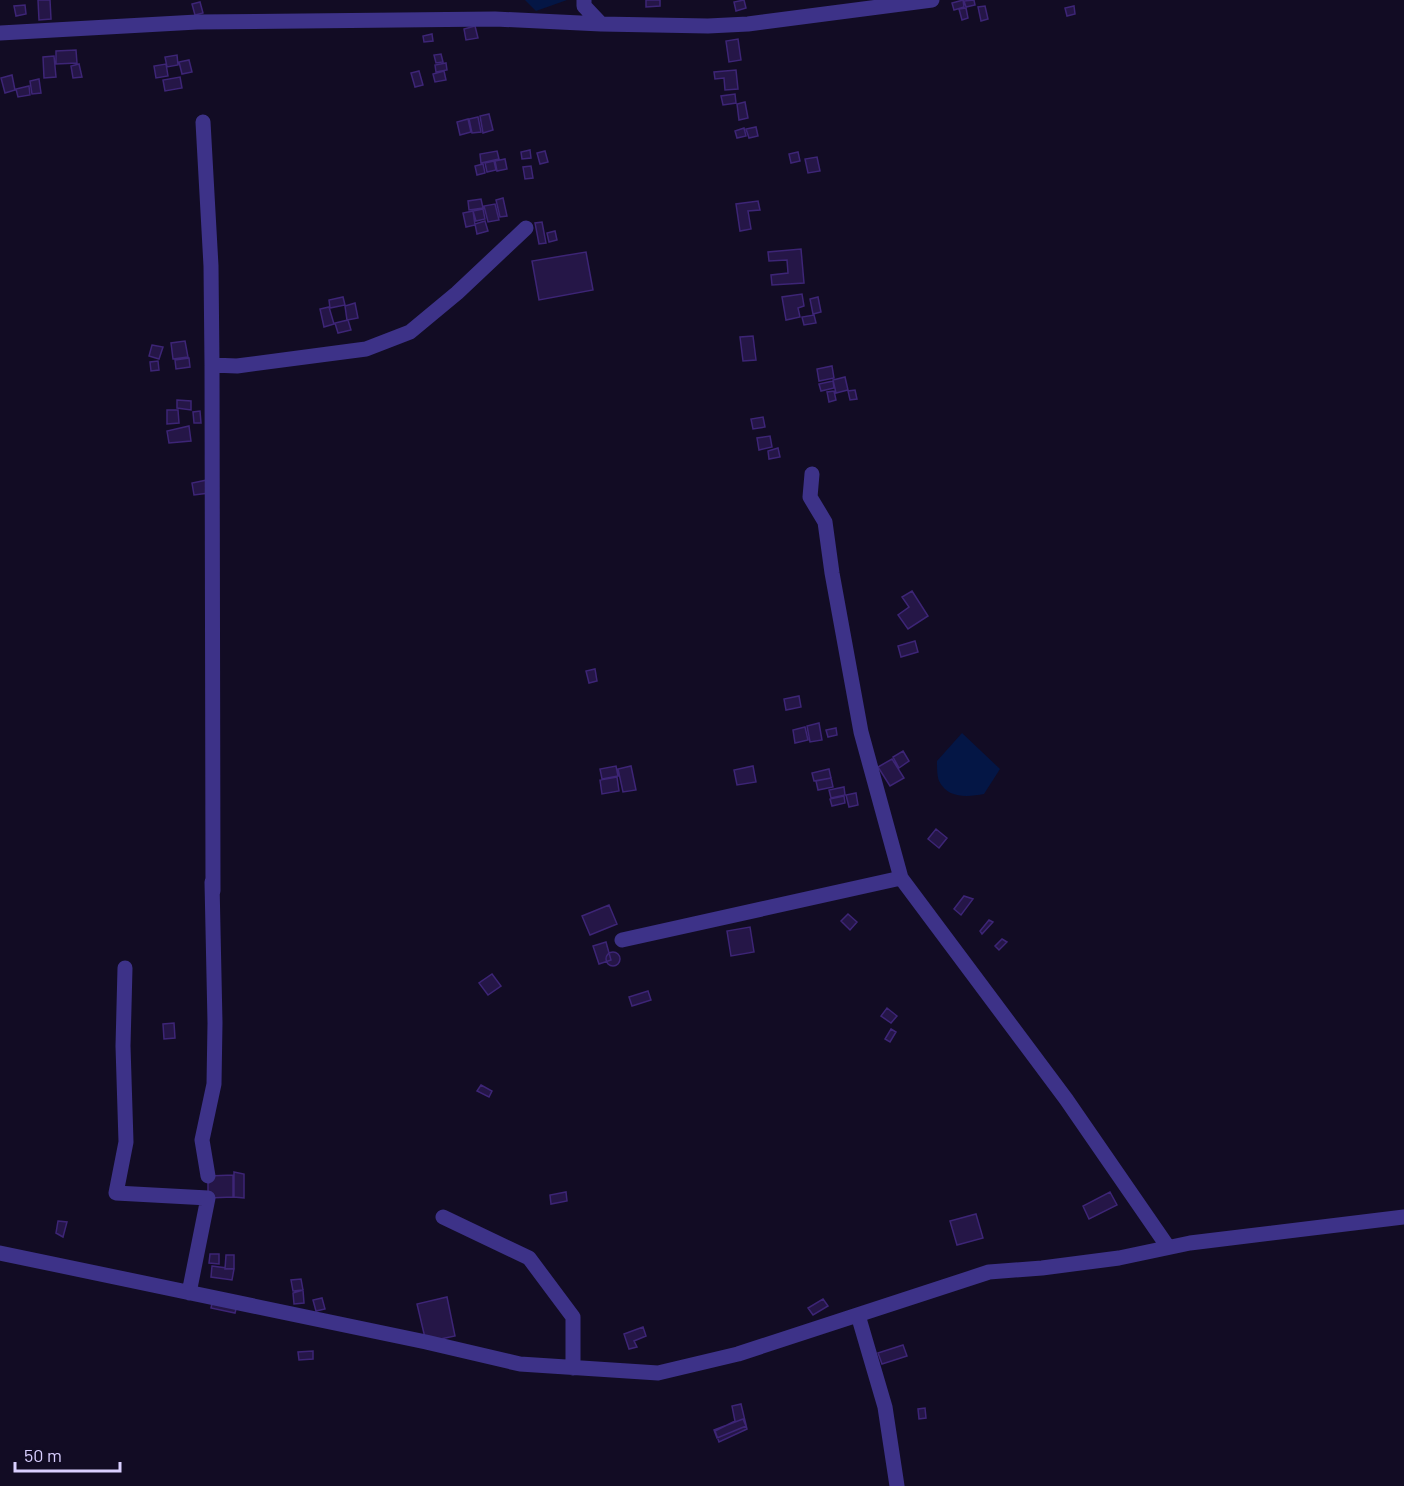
<svg xmlns="http://www.w3.org/2000/svg" width="1404" height="1486" font-family="Barlow,sans-serif">
  <rect width="100%" height="100%" fill="#120c24"/>
  <!-- water -->
  <path fill="#041645" d="M525 0H567L536 11Z
    M962 733 1000 769 984 794C968 797 948 799 939 781 937 776 937 766 937 761Z"/>
  <!-- building -->
  <path fill="#251647" stroke="#3d2576" stroke-width="1.5" d="M38 0H50L51 19 39 20Z
    M646 0H660V6L646 7Z
    M744 0 746 8 736 11 734 2Z
    M963 0 964 7 954 10 952 3Z
    M974 0 975 5 966 7 964 1Z
    M200 2 203 13 195 15 192 4Z
    M25 5 26 14 16 16 14 6Z
    M985 6 988 19 981 21 978 7Z
    M1074 6 1075 14 1067 16 1065 8Z
    M966 8 968 18 962 20 959 9Z
    M475 26 478 38 466 40 464 29Z
    M432 34 433 41 424 42 423 36Z
    M738 39 741 60 729 62 726 41Z
    M76 50 77 63 56 64V51Z
    M441 54 443 62 436 63 434 55Z
    M177 55 178 65 167 67 165 57Z
    M54 56 56 77 44 78 43 57Z
    M189 60 192 72 182 74 179 62Z
    M446 63 447 70 436 72 435 65Z
    M79 64 82 77 73 78 71 66Z
    M166 64 168 76 156 78 154 66Z
    M736 70 738 89 725 90 724 78 715 79 714 72Z
    M419 71 423 85 415 87 411 73Z
    M444 71 446 80 435 82 433 74Z
    M12 75 15 90 5 93 1 78Z
    M180 77 182 88 165 91 163 80Z
    M39 79 41 93 32 94 30 81Z
    M29 86 30 95 18 97 16 89Z
    M735 94 736 103 723 105 721 96Z
    M745 102 748 118 739 120 737 104Z
    M489 114 493 130 483 133 480 116Z
    M478 117 481 132 472 133 469 119Z
    M468 119 471 132 460 135 457 122Z
    M756 127 758 136 749 138 746 129Z
    M744 128 746 136 737 138 735 131Z
    M530 150 531 158 522 159 521 152Z
    M497 151 499 159 481 163 480 154Z
    M545 151 548 162 540 164 537 153Z
    M798 152 800 161 791 163 789 154Z
    M817 157 820 171 808 173 805 159Z
    M505 159 507 169 497 171 495 161Z
    M494 161 496 170 487 172 485 163Z
    M483 164 485 173 477 175 475 166Z
    M531 166 533 178 525 179 523 167Z
    M503 198 507 216 500 217 496 200Z
    M481 199 483 208 469 210 468 201Z
    M758 201 760 210 748 211 751 229 740 231 736 204Z
    M495 204 499 220 488 222 484 206Z
    M483 209 485 219 476 221 473 211Z
    M473 211 475 225 466 227 463 213Z
    M485 221 488 231 477 234 475 224Z
    M542 222 546 243 539 244 535 223Z
    M555 231 557 240 549 242 547 233Z
    M801 249 804 283 772 285 771 275 788 273 787 260 769 261 768 252Z
    M586 252 593 290 539 300 532 261Z
    M802 294 804 306 798 308 800 317 786 320 782 297Z
    M343 297 345 305 330 308 329 300Z
    M818 297 821 312 813 314 810 299Z
    M355 303 358 318 347 320 345 306Z
    M329 307 334 324 324 327 320 309Z
    M814 315 816 323 804 325 802 317Z
    M348 320 351 330 338 333 335 323Z
    M753 336 756 360 743 361 740 337Z
    M185 341 188 357 173 359 171 343Z
    M152 345 163 347 159 359 149 356Z
    M189 358 190 367 176 369 175 360Z
    M158 361 159 370 151 371 150 362Z
    M832 366 834 378 819 381 817 369Z
    M845 377 848 390 836 393 833 380Z
    M833 381 834 388 821 391 819 384Z
    M855 390 857 399 850 400 848 391Z
    M834 391 836 400 829 402 827 392Z
    M177 400 191 401V410L177 408Z
    M167 410H178L179 423 167 424Z
    M200 411 201 423H194L193 412Z
    M763 417 765 427 753 429 751 419Z
    M189 426 191 441 169 443 167 431Z
    M770 436 772 447 759 450 757 438Z
    M778 448 780 457 769 459 768 451Z
    M207 480 209 493 194 495 192 483Z
    M912 591 928 616 908 629 898 615 909 607 902 597Z
    M915 641 918 652 901 657 898 646Z
    M595 669 597 681 589 683 586 671Z
    M799 696 801 707 786 710 784 699Z
    M819 723 822 740 810 742 807 726Z
    M805 727 808 740 795 743 793 730Z
    M836 728 837 735 828 737 826 730Z
    M903 751 909 761 899 768 893 757Z
    M892 759 904 778 890 786 878 767Z
    M616 766 618 776 602 779 600 769Z
    M631 766 636 790 623 792 618 769Z
    M753 766 756 782 737 785 734 770Z
    M829 769 831 778 814 781 812 773Z
    M617 777 619 791 602 794 600 780Z
    M831 778 833 787 818 790 816 781Z
    M844 787 845 795 831 798 829 790Z
    M856 793 858 805 849 807 846 795Z
    M844 796 845 803 832 806 830 799Z
    M936 829 947 838 939 848 928 839Z
    M964 896 973 899 961 915 954 909Z
    M609 905 617 924 590 935 582 916Z
    M848 914 857 922 850 930 841 921Z
    M989 920 993 922 982 934 980 931Z
    M750 927 754 952 731 956 727 931Z
    M1002 939 1007 942 999 950 995 946Z
    M606 942 611 960 599 964 593 946Z
    M606 959a7 7 0 1 1 14 0a7 7 0 1 1-14 0Z
    M492 974 501 986 488 995 479 983Z
    M648 991 651 1000 632 1006 629 997Z
    M887 1008 897 1016 891 1023 881 1016Z
    M174 1023 175 1038 164 1039 163 1024Z
    M891 1029 896 1032 890 1042 885 1039Z
    M481 1085 492 1091 489 1097 477 1091Z
    M234 1172 244 1174V1198L234 1197Z
    M233 1175V1197L208 1198V1176Z
    M566 1192 567 1201 551 1204 550 1195Z
    M1110 1192 1117 1205 1089 1219 1083 1206Z
    M976 1214 983 1238 957 1245 950 1221Z
    M58 1221 67 1222 63 1237 56 1233Z
    M210 1254H219V1264L209 1263Z
    M226 1255H234V1269H225Z
    M212 1266 234 1269 232 1280 211 1277Z
    M301 1279 303 1290 293 1291 291 1280Z
    M303 1290 304 1303 294 1304 293 1293Z
    M447 1297 455 1336 426 1342 417 1304Z
    M322 1298 325 1309 316 1311 313 1300Z
    M213 1299 237 1305 235 1313 211 1308Z
    M823 1299 828 1306 813 1315 808 1308Z
    M643 1327 646 1336 634 1341 637 1347 629 1349 624 1334Z
    M903 1345 907 1356 882 1364 878 1353Z
    M313 1351V1359L299 1360 298 1352Z
    M741 1404 747 1429 719 1442 715 1431 735 1421 732 1406Z
    M925 1408 926 1418 919 1419 918 1409Z
    M743 1419 746 1426 717 1438 714 1430Z"/>
  <g fill="none" stroke-linecap="round" stroke-linejoin="round">
    <!-- minor -->
    <path stroke="#3d3288" stroke-width="15" d="M584 0V6L601 24 708 26 748 24 932 0
      M0 33 197 22 495 19 601 24
      M203 122 211 266 212 365 213 891
      M212 365 237 366 366 349 410 332 457 293 526 228
      M812 474 810 497 825 522 832 573 861 732 901 878
      M622 940 901 878 1066 1099 1168 1247
      M125 968 123 1046 126 1142 116 1193 208 1198 189 1293
      M208 1176 202 1140 214 1084 215 1023 212 882
      M443 1217 529 1258 573 1317V1368
      M0 1253 426 1342 520 1364 658 1373 738 1354 989 1272 1042 1268 1119 1258 1190 1243 1404 1217
      M858 1315 885 1407 897 1486"/>
  </g>
  <!-- scale -->
  <path d="M15 1462v9h105v-9" fill="none" stroke="#d9cfff" stroke-width="3"/>
  <text x="24" y="1462" font-size="18" fill="#d9cfff" stroke="#120c24" stroke-width="4.5" paint-order="stroke">50 m</text>
</svg>
